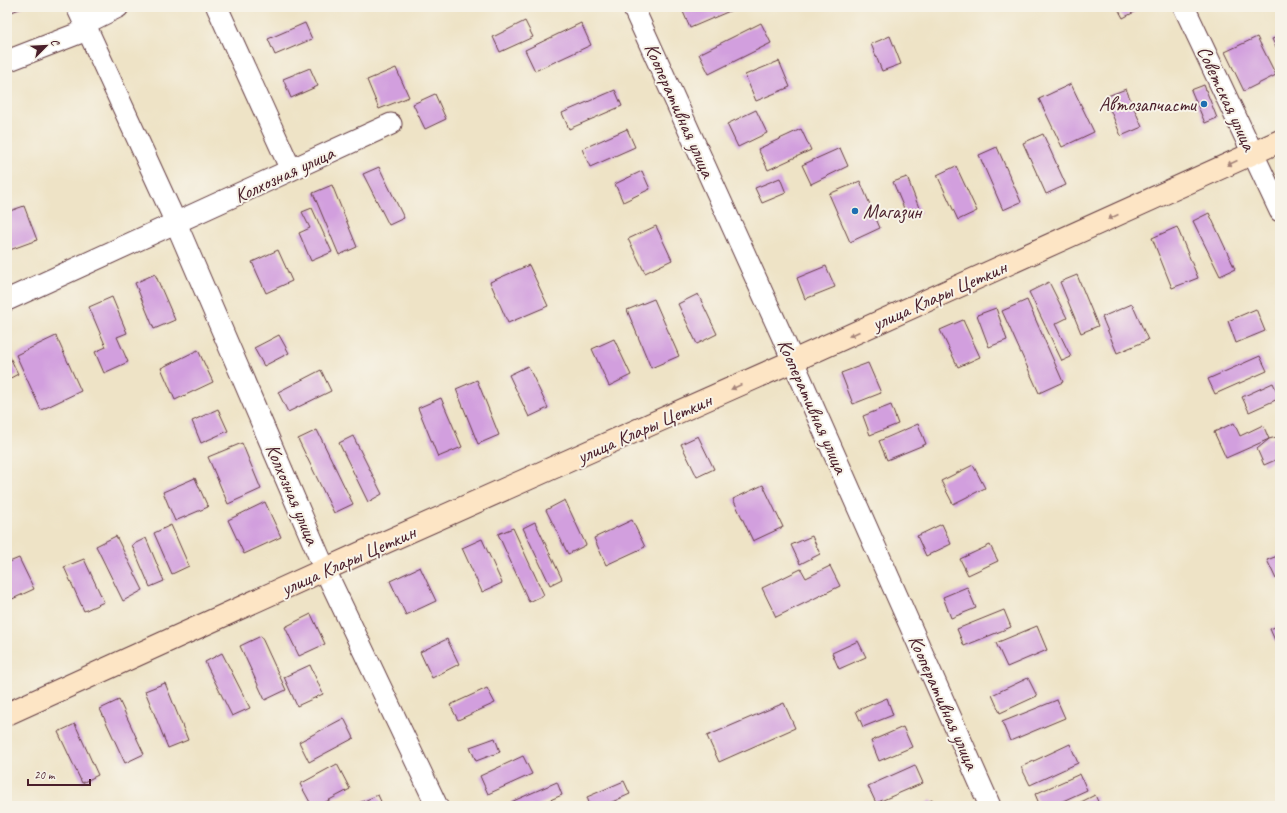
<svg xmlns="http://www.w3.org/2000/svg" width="1287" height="813" font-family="Caveat,sans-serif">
  <rect width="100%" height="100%" fill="#f7f3e8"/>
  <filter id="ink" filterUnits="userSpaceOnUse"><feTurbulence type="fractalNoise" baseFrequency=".025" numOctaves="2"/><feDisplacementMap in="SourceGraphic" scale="8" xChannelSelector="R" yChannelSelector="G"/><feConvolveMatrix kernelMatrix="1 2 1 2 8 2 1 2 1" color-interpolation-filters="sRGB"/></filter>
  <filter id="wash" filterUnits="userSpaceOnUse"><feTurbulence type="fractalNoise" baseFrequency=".012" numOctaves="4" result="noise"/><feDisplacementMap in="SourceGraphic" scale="16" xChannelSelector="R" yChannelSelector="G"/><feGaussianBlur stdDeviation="0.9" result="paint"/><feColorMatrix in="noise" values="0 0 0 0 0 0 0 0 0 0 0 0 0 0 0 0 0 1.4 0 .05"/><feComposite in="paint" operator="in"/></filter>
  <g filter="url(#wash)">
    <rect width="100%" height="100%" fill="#eee3c6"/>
    <g id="blocks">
      <!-- building -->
      <path fill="#d29fde" d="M7 7H24L7 14Z
        M681 7H739L690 28Z
        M1117 7H1144L1123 18Z
        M525 21 533 37 500 52 493 37Z
        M305 23 312 39 275 55 268 39Z
        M581 23 591 45 535 71 525 50Z
        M761 23 771 43 709 74 699 54Z
        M890 36 901 64 882 71 871 44Z
        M1280 36V56L1272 39Z
        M1257 37 1276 75 1244 91 1225 52Z
        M779 61 790 87 756 101 745 75Z
        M310 68 318 86 291 98 283 79Z
        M396 68 409 97 379 109 367 80Z
        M1071 84 1094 132 1062 147 1039 99Z
        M1204 85 1217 118 1205 123 1191 90Z
        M1126 89 1142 127 1121 136 1105 97Z
        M615 90 622 106 569 129 562 113Z
        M435 94 446 119 425 129 413 104Z
        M756 110 767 133 738 147 727 124Z
        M627 129 635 147 590 167 582 149Z
        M801 129 811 150 768 170 758 149Z
        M1043 134 1066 185 1046 194 1023 143Z
        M997 147 1021 202 1003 210 979 155Z
        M840 148 848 166 811 184 802 165Z
        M956 166 977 211 958 220 937 175Z
        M379 167 404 218 389 225 363 174Z
        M642 171 650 189 623 202 615 184Z
        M907 177 921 213 908 218 893 182Z
        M780 178 786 193 762 203 755 188Z
        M860 181 880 228 850 242 829 194Z
        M332 185 357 247 339 255 313 193Z
        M24 206 37 240 7 251V212Z
        M312 208 332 252 311 261 299 233 310 228 302 212Z
        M1209 213 1235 269 1220 276 1193 221Z
        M656 226 672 260 645 273 628 239Z
        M1177 227 1198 278 1172 288 1152 238Z
        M278 250 292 281 266 293 252 262Z
        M529 265 548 306 508 323 490 282Z
        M826 266 835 287 805 299 797 278Z
        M155 274 175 320 154 329 135 283Z
        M1077 275 1098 326 1081 333 1060 282Z
        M1049 282 1067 318 1055 324 1071 357 1062 361 1029 292Z
        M698 294 717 334 697 344 678 304Z
        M112 297 127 333 117 337 128 362 104 373 95 352 106 347 89 307Z
        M654 299 679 356 651 368 627 310Z
        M1027 300 1063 382 1039 393 1002 311Z
        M1132 304 1148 340 1117 353 1102 317Z
        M996 308 1007 340 989 347 977 315Z
        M1256 309 1265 331 1236 343 1228 321Z
        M963 320 980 357 958 367 940 330Z
        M279 335 289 353 264 366 254 348Z
        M56 336 81 391 41 410 16 355Z
        M614 339 631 375 609 386 592 349Z
        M198 350 213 382 175 400 161 368Z
        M7 351 18 374 7 380Z
        M1260 356 1267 371 1215 394 1208 379Z
        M868 363 881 393 853 404 841 373Z
        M528 366 548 408 529 417 509 375Z
        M321 370 331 391 288 412 278 392Z
        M477 380 499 435 478 444 456 389Z
        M1273 383 1280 398 1249 412 1242 397Z
        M441 398 462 447 438 457 418 408Z
        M891 405 898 424 870 435 863 416Z
        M218 409 228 431 201 443 192 421Z
        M1234 423 1240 436 1263 425 1269 439 1280 436V458L1264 465 1257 449 1269 439 1226 458 1214 432Z
        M918 424 926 444 887 460 879 441Z
        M317 430 353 504 334 513 298 439Z
        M353 436 382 494 368 502 339 443Z
        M698 436 714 469 697 477 681 444Z
        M242 443 261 489 228 504 208 457Z
        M973 465 985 488 953 504 941 481Z
        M195 478 208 507 175 521 163 492Z
        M763 485 783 527 753 541 733 499Z
        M565 500 586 545 568 554 546 510Z
        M265 502 281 537 244 554 228 520Z
        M632 520 645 547 606 565 594 538Z
        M535 522 562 579 550 585 523 528Z
        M942 524 951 544 926 556 917 536Z
        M171 525 189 566 172 574 154 533Z
        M513 528 544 595 529 602 498 534Z
        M116 536 143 590 123 601 96 546Z
        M812 536 820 554 800 564 791 545Z
        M146 538 164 581 150 587 132 545Z
        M482 539 502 583 482 592 462 548Z
        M990 545 998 561 968 575 960 559Z
        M1280 555V577L1276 579 1267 560Z
        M19 558 34 589 8 601 7 563Z
        M84 559 104 602 84 611 64 567Z
        M830 566 840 586 776 617 762 588 801 569 806 578Z
        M420 567 436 601 406 615 390 581Z
        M967 587 976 608 951 618 943 597Z
        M1004 610 1011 627 964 646 957 629Z
        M311 614 325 644 299 656 285 627Z
        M1280 625V646L1278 647 1270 629Z
        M1037 626 1047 650 1007 667 996 643Z
        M261 636 286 690 265 700 240 646Z
        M447 639 459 664 432 678 420 652Z
        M858 641 866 657 839 669 832 653Z
        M222 653 250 708 232 716 205 662Z
        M310 665 323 694 297 706 284 677Z
        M1028 678 1037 696 1000 713 992 695Z
        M165 683 188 740 168 748 145 691Z
        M487 688 495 703 458 720 450 705Z
        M887 698 893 715 863 727 856 711Z
        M119 700 144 754 125 763 100 709Z
        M1057 700 1065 718 1010 741 1002 722Z
        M784 703 795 728 719 762 707 736Z
        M344 718 354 738 309 762 299 742Z
        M75 724 98 775 82 783 58 732Z
        M903 727 912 747 879 761 871 741Z
        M495 738 500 752 476 761 470 747Z
        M1070 744 1078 763 1030 785 1021 767Z
        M523 756 532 774 488 794 480 776Z
        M337 764 350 789 318 806H312L300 784Z
        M915 765 923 783 876 803 868 786Z
        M1080 774 1087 790 1052 806H1040L1035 794Z
        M624 781 630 794 603 806H590L587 797Z
        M557 782 562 795 536 806H513L511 802Z
        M378 795 383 806H352Z
        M1095 795 1100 806H1073Z
        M932 800 935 806H920Z"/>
    </g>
  </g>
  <g filter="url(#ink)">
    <use href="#blocks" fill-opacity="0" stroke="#633c42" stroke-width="1"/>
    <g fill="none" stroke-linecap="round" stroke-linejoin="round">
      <defs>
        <path id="minor" d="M77 7 176 223 325 570 437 806
          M217 7 291 170
          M633 7 781 334 990 806
          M1184 7 1280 211
          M84 24 118 7
          M7 61 87 30
          M7 300 391 124"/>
        <path id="secondary" d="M7 714 361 553 793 361 1280 141"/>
      </defs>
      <!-- minor casing -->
      <use href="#minor" stroke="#633c42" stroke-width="23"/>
      <!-- secondary casing -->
      <use href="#secondary" stroke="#633c42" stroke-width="24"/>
      <!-- minor -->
      <use href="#minor" stroke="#fff" stroke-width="21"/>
      <!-- secondary -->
      <use href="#secondary" stroke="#fde5c5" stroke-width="22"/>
    </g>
    <!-- one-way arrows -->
    <defs><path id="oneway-solid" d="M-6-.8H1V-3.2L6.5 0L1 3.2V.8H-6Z"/></defs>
    <g fill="#a48278">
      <use href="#oneway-solid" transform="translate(1232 163) rotate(156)"/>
      <use href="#oneway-solid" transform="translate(1113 217) rotate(156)"/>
      <use href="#oneway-solid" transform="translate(854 334) rotate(156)"/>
      <use href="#oneway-solid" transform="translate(736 387) rotate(156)"/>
    </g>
  </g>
  <!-- markers -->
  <g fill="#1f6fb2" stroke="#f7f3e8" stroke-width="1.5">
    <circle cx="1204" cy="104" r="4"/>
    <circle cx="855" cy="211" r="4"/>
  </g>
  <g text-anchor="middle" stroke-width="4" stroke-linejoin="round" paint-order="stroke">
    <!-- street labels -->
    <g font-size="20" fill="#4a1f2b" stroke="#f7f3e8">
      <text transform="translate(1227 98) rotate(65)" y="7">Советская улица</text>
      <text transform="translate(680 110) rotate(66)" y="7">Кооперативная улица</text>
      <text transform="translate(284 174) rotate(-25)" y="7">Колхозная улица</text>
      <text transform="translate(939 295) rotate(-24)" y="7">улица Клары Цеткин</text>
      <text transform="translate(813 406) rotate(66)" y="7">Кооперативная улица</text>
      <text transform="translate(644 428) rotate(-24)" y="7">улица Клары Цеткин</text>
      <text transform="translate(293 494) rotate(67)" y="7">Колхозная улица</text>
      <text transform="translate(348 560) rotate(-24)" y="7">улица Клары Цеткин</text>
      <text transform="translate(944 702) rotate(66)" y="7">Кооперативная улица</text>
    </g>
    <!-- poi labels -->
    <g font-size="20" fill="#4a1f2b" stroke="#f7f3e8" text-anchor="end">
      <text x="1196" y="111">Автозапчасти</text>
      <text x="863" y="218" text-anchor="start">Магазин</text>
    </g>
  </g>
  <!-- margin -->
  <rect width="1287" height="813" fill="none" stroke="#f7f3e8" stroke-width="24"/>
  <!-- north arrow -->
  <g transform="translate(46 46) rotate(66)" stroke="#f7f3e8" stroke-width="3" paint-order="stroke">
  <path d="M0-3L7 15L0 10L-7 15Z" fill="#4a1f2b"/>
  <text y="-6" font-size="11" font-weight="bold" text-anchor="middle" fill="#4a1f2b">С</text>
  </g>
  <!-- scale -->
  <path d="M28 779v6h62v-6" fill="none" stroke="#4a1f2b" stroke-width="2"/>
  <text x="34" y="779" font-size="12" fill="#4a1f2b" stroke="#f7f3e8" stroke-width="3" paint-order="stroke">20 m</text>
</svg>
